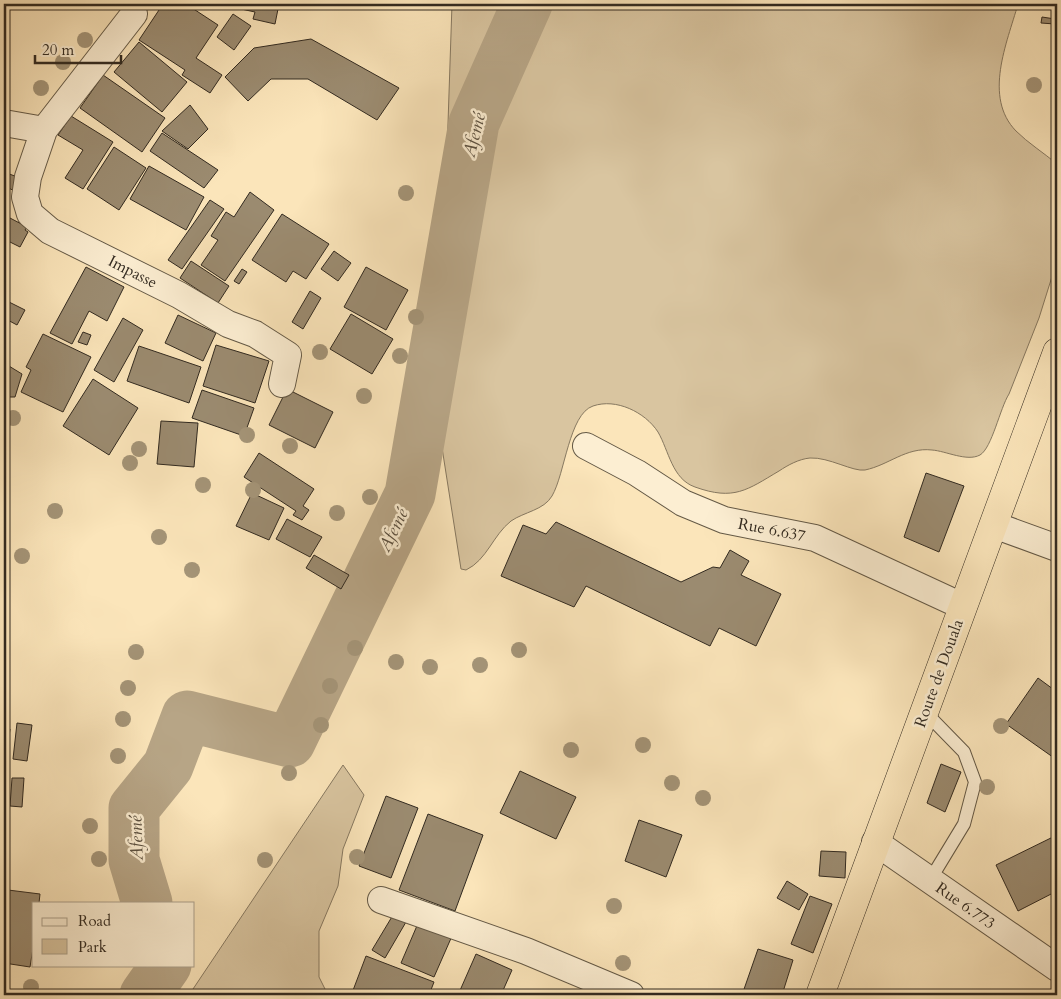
<svg xmlns="http://www.w3.org/2000/svg" width="1061" height="999" font-family="Cardo,serif">
  <rect width="100%" height="100%" fill="#fbe5ba"/>
  <filter id="stains"><feTurbulence type="fractalNoise" baseFrequency=".004" numOctaves="4"/><feColorMatrix values="0 0 0 0 .2 0 0 0 0 .09 0 0 0 0 .02 0 0 0 .5 -.17"/></filter>
  <radialGradient id="worn" r=".72"><stop offset=".6" stop-color="#630" stop-opacity="0"/><stop offset="1" stop-color="#630" stop-opacity=".3"/></radialGradient>
  <!-- green -->
  <path fill="#d9c5a0" stroke="#867860" d="M452 4H1018C1007 43 983 97 1016 131 1028 143 1044 153 1057 164V255L1055 267 1039 318 1009 394C1000 408 992 448 980 455 967 462 946 451 932 450 906 447 889 465 865 470 853 472 829 457 810 458 799 459 788 465 779 471 747 490 734 501 695 487 672 479 669 451 658 432 645 412 616 398 593 406 569 414 565 474 552 496 544 510 524 512 511 521 493 535 487 560 466 570L461 569 438 422Z
    M343 765 364 795 343 849 338 886 319 931V977L328 995H189Z"/>
  <g fill="none" stroke-linecap="round" stroke-linejoin="round">
    <!-- river -->
    <path stroke="#b7a586" stroke-width="51" d="M147 903 134 860V808L168 766 187 716 290 742 410 494 474 123 527 4
      M145 995 166 965"/>
  </g>
  <!-- building -->
  <path fill="#9b8b70" stroke="#322a20" d="M163 4H186L218 25 196 58 222 75 210 93 182 75 185 70 139 40Z
    M218 4H279L275 24 253 19 255 12Z
    M233 14 251 26 234 50 217 37Z
    M1042 17 1055 19V24L1041 23Z
    M311 39 399 88 377 120 308 79H271L248 101 225 77 254 48Z
    M139 42 187 82 162 112 114 72Z
    M103 75 165 118 142 152 80 108Z
    M190 105 208 129 188 149 162 131Z
    M71 116 113 142 83 189 65 178 83 150 58 135Z
    M162 133 218 170 204 188 150 151Z
    M114 147 146 168 119 210 87 189Z
    M4 157H7L4 172 20 178 17 192 4 186Z
    M149 166 204 197 186 230 130 199Z
    M250 192 274 210 225 281 201 265 218 240 211 236 226 212 234 217Z
    M210 200 224 209 182 269 168 260Z
    M282 214 329 244 306 279 293 271 286 282 252 260Z
    M10 218 27 227 25 230 28 232 20 247 4 239V230Z
    M334 251 351 263 338 281 321 269Z
    M191 261 229 286 218 303 180 278Z
    M86 267 124 287 107 321 89 311 72 344 50 333Z
    M366 267 408 290 386 330 344 307Z
    M242 269 247 272 239 284 234 281Z
    M310 291 321 298 303 329 292 322Z
    M7 301 25 310 17 325 4 318V306Z
    M351 314 393 339 372 374 330 349Z
    M178 315 216 333 203 361 165 343Z
    M123 318 143 330 114 382 94 370Z
    M83 332 91 335 87 345 78 342Z
    M43 334 91 357 63 412 21 392 31 370 26 367Z
    M216 345 269 361 255 403 203 386Z
    M139 346 201 367 189 403 127 381Z
    M4 363 22 374 15 397H4Z
    M93 379 138 408 109 455 63 426Z
    M287 389 333 412 315 448 269 425Z
    M202 390 254 408 244 436 192 418Z
    M161 421 198 423 194 467 157 464Z
    M259 453 314 489 303 506 309 510 302 520 293 515 296 511 244 477Z
    M926 473 964 486 939 552 904 537Z
    M252 493 284 508 269 540 236 526Z
    M287 519 322 537 310 557 276 539Z
    M556 522 681 582 713 567 720 568 730 550 749 561 741 575 781 594 756 646 719 628 710 646 586 586 574 607 501 576 523 525 546 534Z
    M314 555 349 575 341 589 306 568Z
    M1038 678 1057 692V760L1006 724Z
    M17 723 32 725 27 761 13 759Z
    M4 728 10 729 7 752H4Z
    M941 764 961 772 945 812 927 803Z
    M520 771 576 797 556 839 500 813Z
    M4 772H9L6 794H4Z
    M12 778H24L22 807 10 806Z
    M386 796 418 808 391 878 359 866Z
    M428 814 483 835 455 911 399 890Z
    M639 820 682 835 666 877 625 861Z
    M1057 835V891L1018 911 996 865Z
    M821 851 846 852 845 878 819 876Z
    M787 881 808 894 799 910 777 898Z
    M8 890 40 894 39 903H34V942L30 967 4 963V924Z
    M810 896 832 904 813 953 791 944Z
    M393 915 406 922 385 958 372 950Z
    M419 921 452 936 434 977 401 963Z
    M758 949 793 960 782 995H742Z
    M476 954 512 970 501 995H458Z
    M366 956 434 982 429 995H358L352 993Z"/>
  <g fill="none" stroke-linecap="round" stroke-linejoin="round">
    <defs>
      <path id="service" d="M924 711 964 752 975 782 964 824 930 880"/>
      <path id="minor" d="M134 14 44 130 28 177 25 197 30 214 50 231 179 295 228 324 255 334 288 355 282 384
        M4 123 44 130
        M586 446 637 473 683 503 724 520 815 538 962 606
        M994 525 1057 548
        M875 842 1057 968
        M381 900 526 951 631 995"/>
      <path id="trunk" d="M820 995 1057 352"/>
    </defs>
    <!-- service casing -->
    <use href="#service" stroke="#645946" stroke-width="14"/>
    <!-- minor casing -->
    <use href="#minor" stroke="#645946" stroke-width="28"/>
    <!-- trunk casing -->
    <use href="#trunk" stroke="#322a20" stroke-width="29"/>
    <!-- service -->
    <use href="#service" stroke="#fceed2" stroke-width="12"/>
    <!-- minor -->
    <use href="#minor" stroke="#fceed2" stroke-width="26"/>
    <!-- trunk -->
    <use href="#trunk" stroke="#fbe5ba" stroke-width="28"/>
  </g>
  <!-- trees -->
  <g fill="#a49477">
    <circle cx="85" cy="40" r="8"/>
    <circle cx="63" cy="62" r="8"/>
    <circle cx="1034" cy="85" r="8"/>
    <circle cx="41" cy="88" r="8"/>
    <circle cx="406" cy="193" r="8"/>
    <circle cx="416" cy="317" r="8"/>
    <circle cx="320" cy="352" r="8"/>
    <circle cx="400" cy="356" r="8"/>
    <circle cx="364" cy="396" r="8"/>
    <circle cx="13" cy="418" r="8"/>
    <circle cx="247" cy="435" r="8"/>
    <circle cx="290" cy="446" r="8"/>
    <circle cx="139" cy="449" r="8"/>
    <circle cx="130" cy="463" r="8"/>
    <circle cx="203" cy="485" r="8"/>
    <circle cx="253" cy="490" r="8"/>
    <circle cx="370" cy="497" r="8"/>
    <circle cx="55" cy="511" r="8"/>
    <circle cx="337" cy="513" r="8"/>
    <circle cx="159" cy="537" r="8"/>
    <circle cx="22" cy="556" r="8"/>
    <circle cx="192" cy="570" r="8"/>
    <circle cx="355" cy="648" r="8"/>
    <circle cx="519" cy="650" r="8"/>
    <circle cx="136" cy="652" r="8"/>
    <circle cx="396" cy="662" r="8"/>
    <circle cx="480" cy="665" r="8"/>
    <circle cx="430" cy="667" r="8"/>
    <circle cx="330" cy="686" r="8"/>
    <circle cx="128" cy="688" r="8"/>
    <circle cx="123" cy="719" r="8"/>
    <circle cx="321" cy="725" r="8"/>
    <circle cx="1001" cy="726" r="8"/>
    <circle cx="643" cy="745" r="8"/>
    <circle cx="571" cy="750" r="8"/>
    <circle cx="118" cy="756" r="8"/>
    <circle cx="289" cy="773" r="8"/>
    <circle cx="672" cy="783" r="8"/>
    <circle cx="987" cy="787" r="8"/>
    <circle cx="703" cy="798" r="8"/>
    <circle cx="90" cy="826" r="8"/>
    <circle cx="357" cy="857" r="8"/>
    <circle cx="99" cy="859" r="8"/>
    <circle cx="265" cy="860" r="8"/>
    <circle cx="614" cy="906" r="8"/>
    <circle cx="623" cy="963" r="8"/>
    <circle cx="31" cy="987" r="8"/>
  </g>
  <g text-anchor="middle" stroke-width="5" stroke-linejoin="round" paint-order="stroke">
    <!-- street labels -->
    <g font-size="16" fill="#322a20" stroke="#fceed2">
      <text transform="translate(133 271) rotate(27)" y="6">Impasse</text>
      <text transform="translate(772 529) rotate(11)" y="6">Rue 6.637</text>
      <text transform="translate(938 673) rotate(-70)" y="6">Route de Douala</text>
      <text transform="translate(966 905) rotate(35)" y="6">Rue 6.773</text>
    </g>
    <!-- water labels -->
    <g font-size="18" font-style="italic" fill="#5a4f3f" stroke="#fceed2">
      <text transform="translate(474 135) rotate(-76)" y="6">Afemé</text>
      <text transform="translate(393 530) rotate(-64)" y="6">Afemé</text>
      <text transform="translate(136 838) rotate(-92)" y="6">Afemé</text>
    </g>
  </g>
  <!-- margin -->
  <rect width="1061" height="999" fill="none" stroke="#fbe5ba" stroke-width="20"/>
  <rect x="5" y="5" width="1051" height="989" fill="none" stroke="#322a20" stroke-width="2.5"/>
  <rect x="10" y="10" width="1041" height="979" fill="none" stroke="#322a20"/>
  <!-- legend -->
  <rect x="32" y="902" width="162" height="65" fill="#fceed2" stroke="#aba08b"/>
  <rect x="42" y="918" width="25" height="8" fill="#fceed2" stroke="#aba08b"/>
  <text x="78" y="926" font-size="15" fill="#322a20">Road</text>
  <rect x="42" y="939" width="25" height="15" fill="#d9c5a0" stroke="#aba08b"/>
  <text x="78" y="952" font-size="15" fill="#322a20">Park</text>
  <!-- scale -->
  <path d="M35 55v8h86v-8" fill="none" stroke="#322a20" stroke-width="2.5"/>
  <text x="42" y="55" font-size="15" fill="#322a20" stroke="#fceed2" stroke-width="4" paint-order="stroke">20 m</text>
  <rect width="100%" height="100%" filter="url(#stains)"/>
  <rect width="100%" height="100%" fill="url(#worn)"/>
</svg>
